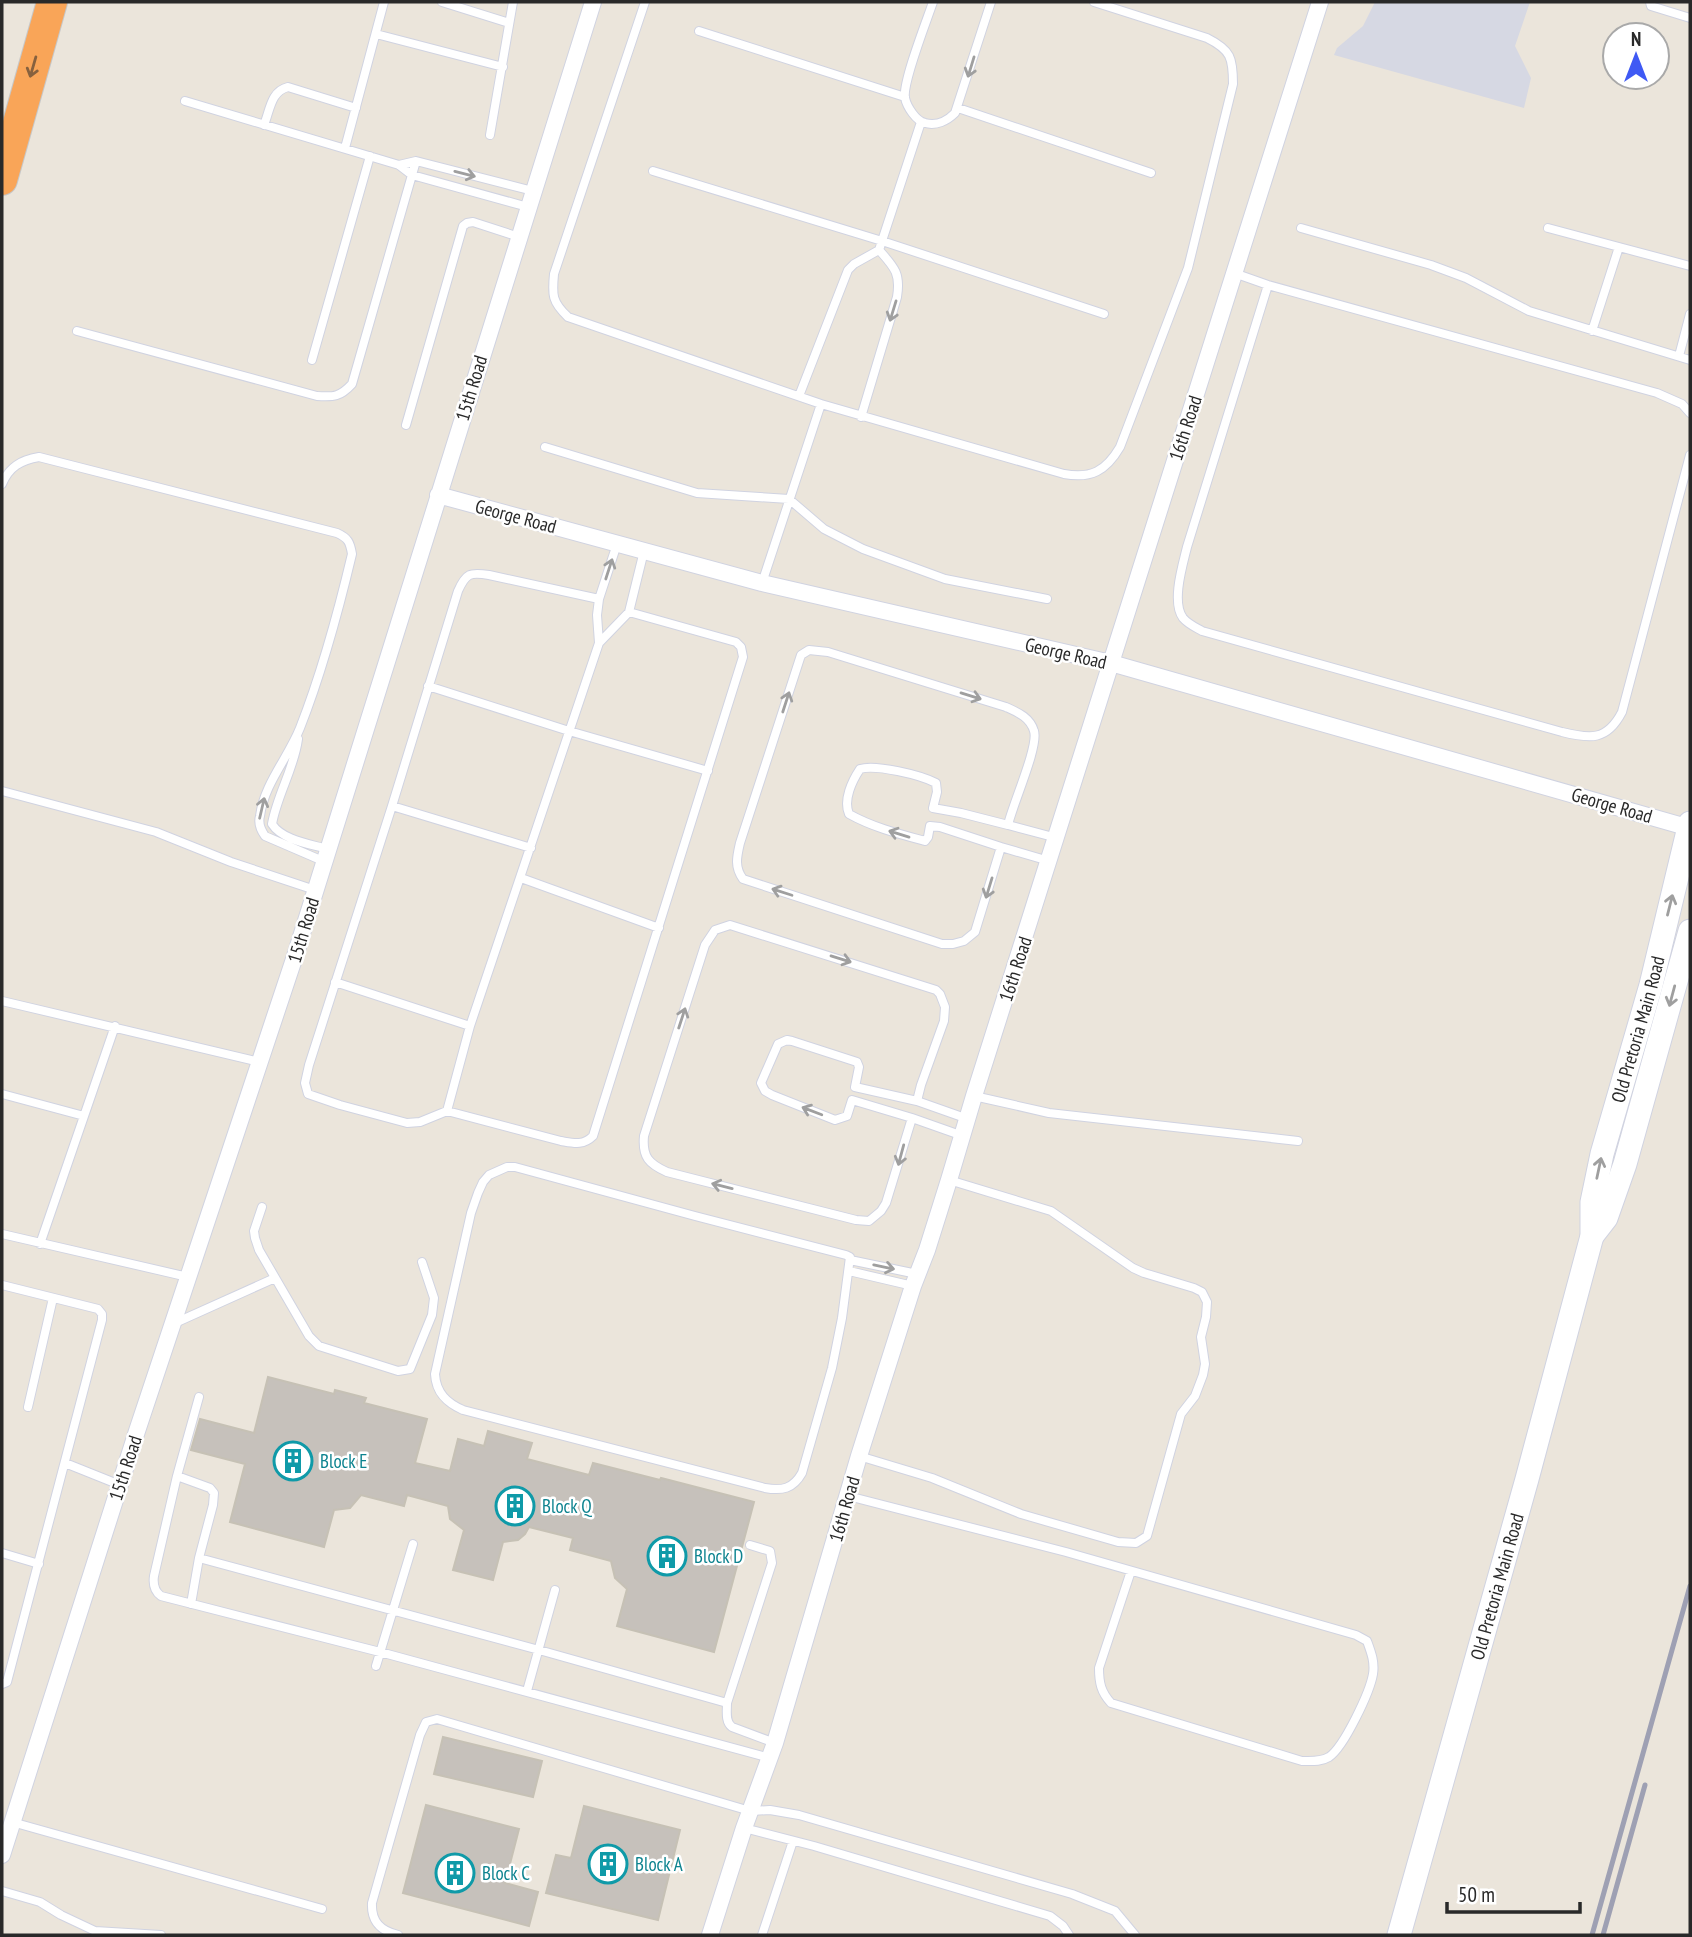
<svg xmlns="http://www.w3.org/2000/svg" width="1692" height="1937" font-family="'PT Sans Narrow',sans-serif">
  <rect width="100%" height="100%" fill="#ebe5db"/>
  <!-- airport -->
  <path fill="#d6d8e3" d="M1375 2H1530L1515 46 1531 78 1524 108 1334 55 1337 48 1363 26Z"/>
  <!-- building -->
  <path fill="#c6c1bb" stroke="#c6c1b5" stroke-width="2" d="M268 1377 334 1394 335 1390 366 1398 364 1403 427 1419 415 1463 450 1471 458 1439 484 1446 488 1431 532 1443 527 1459 589 1475 593 1463 660 1480 661 1478 754 1502 714 1652 617 1626 627 1589 615 1578 611 1561 570 1550 573 1538 529 1527 525 1534 518 1540 503 1542 493 1580 453 1570 464 1530 450 1519 448 1506 407 1495 404 1506 361 1495 350 1508 334 1510 324 1547 230 1522 245 1464 191 1450 200 1419 254 1433Z
    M443 1737 542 1761 533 1797 434 1774Z
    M426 1805 519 1829 505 1883 538 1892 529 1926 403 1893Z
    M584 1806 680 1830 658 1920 546 1893 556 1855 571 1858Z"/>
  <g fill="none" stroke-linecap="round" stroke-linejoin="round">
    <defs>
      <path id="lane" d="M442 2 509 23
        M645 2 554 274C552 295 552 302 568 317L821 404
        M933 2C927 20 902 83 905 98 907 107 916 121 925 123 936 126 947 121 955 113L991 2
        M1650 2 1651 6 1690 18
        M699 31 905 97
        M376 34 503 67
        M185 101 399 165 412 175 528 207
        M958 108 1151 173
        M264 125C270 110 271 91 288 87L356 108
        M490 135 513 2
        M345 148 384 2
        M399 165 416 161 533 191
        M653 171 882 241 1104 314
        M1301 228 1431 265 1466 278 1529 311 1690 360
        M1548 228 1619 247
        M1234 273 1268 285 1657 393 1682 404 1690 413
        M1268 285 1187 547C1183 564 1171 602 1183 618 1188 624 1195 627 1202 631L1562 732C1590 739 1607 741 1622 712L1690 455
        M77 331 317 396C334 397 340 397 352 384L416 161
        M1592 331 1619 247 1690 266
        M1679 356 1690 314
        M312 360 370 156
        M799 396 848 270 854 264 879 250 921 122
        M861 417 897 297C901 273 894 267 879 250
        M406 425 463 226 467 223 473 222 519 237
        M545 447 697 493 789 499 824 529 863 549 945 579 1047 599
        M2 484C9 467 21 460 39 457L337 533C348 538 350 542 352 554 338 613 322 672 300 728 288 758 264 784 260 816 258 823 260 829 265 836L323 861
        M762 583 821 404 1064 474C1091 479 1106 471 1120 447L1188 268 1233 84C1233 58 1231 50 1207 38L1094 2
        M599 599 489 575C470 572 466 573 458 591L392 806 309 1065 305 1083 308 1094 340 1105 407 1123 420 1122 447 1111 561 1141C573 1143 583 1146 593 1136L743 657 741 647 736 642 629 612
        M599 643 629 612 644 551
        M428 686 569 731 708 771
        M298 739C294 769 277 795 272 824 282 840 310 844 327 849
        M2 791 156 832 231 862 315 890
        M392 806 531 848
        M1001 847 940 827 930 826 928 837 925 841C899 834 872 827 849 814 843 800 852 781 860 769 875 764 921 775 936 783L937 792 933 808 961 813 1008 825
        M1049 861 1001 847 975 932 964 941 953 944H942L743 879C734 867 737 856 740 843L801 655 809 650 828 652 1006 707C1017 712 1030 717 1034 731 1039 746 1012 806 1008 825L1057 838
        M521 878 659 928
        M335 982 470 1026
        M2 1001 260 1062
        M2 1094 84 1116
        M974 1096 1049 1113 1298 1141
        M447 1111 470 1026 599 643 597 615 599 599 617 544
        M912 1118 852 1100 847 1116 835 1120 772 1095 765 1091 761 1083 778 1044 787 1040 792 1041 857 1062 859 1067 855 1087 917 1101
        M963 1136 912 1118 886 1203 881 1211 869 1221 856 1220 667 1172C649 1164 642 1157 644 1136L705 945 715 930 730 925 936 990 940 994 945 1007 944 1021 921 1085 917 1101 968 1119
        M507 1167H515L695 1216 846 1255 850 1257 842 1318 832 1368 802 1473C793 1489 782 1491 765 1488L463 1410C447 1403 436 1393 435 1374L471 1213 478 1193 483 1182 489 1175Z
        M262 1207 254 1231 255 1238 259 1250 309 1336 319 1346 398 1371 410 1369 432 1315 434 1298 422 1262
        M2 1234 188 1277
        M40 1244 115 1026
        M850 1260 917 1274
        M849 1271 913 1286
        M2 1285 98 1309 102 1314V1320L7 1682 2 1684
        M175 1323 275 1278
        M199 1397 177 1476 154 1576C153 1583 154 1591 161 1596L380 1652 770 1758
        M28 1407 53 1298
        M859 1456 932 1478 1021 1514 1118 1542 1136 1543 1147 1536 1181 1414 1195 1396 1203 1375 1205 1364 1201 1337 1206 1317 1207 1302 1202 1292 1194 1288 1144 1273 1133 1268 1051 1211 949 1180
        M65 1463 120 1485
        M177 1476 210 1488 214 1493 213 1505 199 1558 191 1604
        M848 1496 1066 1552 1356 1635 1367 1641C1371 1652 1375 1662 1373 1674 1370 1692 1344 1747 1329 1757 1321 1762 1311 1761 1302 1761L1111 1703C1101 1692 1099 1683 1099 1668L1131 1571
        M750 1545 770 1551 772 1563 727 1703C727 1711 725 1722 732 1727L775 1743
        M2 1553 39 1564
        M199 1558 539 1650 727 1703
        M376 1666 413 1544
        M527 1691 555 1590
        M12 1822 322 1909
        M744 1828 814 1846 1050 1916 1063 1926 1069 1935
        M2 1891 40 1902 61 1915 95 1931 161 1935
        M398 1935C381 1931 371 1922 372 1903L420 1735 426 1722 437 1719 750 1811 770 1810 799 1815 1072 1894 1115 1911 1135 1935
        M762 1935 793 1841"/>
      <path id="street" d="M438 495 762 583 1111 663 1690 828
        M2 1855 137 1431 295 956 593 2
        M710 1935 744 1828 775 1743 859 1456 913 1286 927 1250 949 1180 974 1096 1320 2"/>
      <g id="secondary">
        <path d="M1592 1236 1606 1218 1625 1164 1690 931"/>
        <path id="s1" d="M1399 1935 1527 1479 1592 1236V1202L1602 1154 1651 985 1690 823"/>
      </g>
      <path id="highway" d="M2 180 52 2"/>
    </defs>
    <!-- lane casing -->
    <use href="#lane" stroke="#d0d3e1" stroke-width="10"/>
    <!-- street casing -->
    <use href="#street" stroke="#d0d3e1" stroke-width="18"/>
    <!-- secondary casing -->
    <use href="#secondary" stroke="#d0d3e1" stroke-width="25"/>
    <!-- highway casing -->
    <use href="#highway" stroke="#c7c7c7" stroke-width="32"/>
    <!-- lane -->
    <use href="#lane" stroke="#fff" stroke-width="8"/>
    <!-- street -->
    <use href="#street" stroke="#fff" stroke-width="16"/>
    <!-- secondary -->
    <use href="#secondary" stroke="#fff" stroke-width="23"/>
    <!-- highway -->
    <use href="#highway" stroke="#f9a558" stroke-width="30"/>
    <!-- rail -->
    <path stroke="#9ea0b3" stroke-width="5" d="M1592 1935 1690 1586
      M1603 1935 1645 1785"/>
  </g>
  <!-- one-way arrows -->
  <defs><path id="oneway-shaft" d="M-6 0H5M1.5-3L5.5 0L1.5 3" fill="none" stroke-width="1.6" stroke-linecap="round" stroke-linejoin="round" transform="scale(1.75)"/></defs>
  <use stroke="#87613e" href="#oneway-shaft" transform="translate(33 67) rotate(106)"/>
  <g stroke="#9f9f9f">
    <use href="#oneway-shaft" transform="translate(971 67) rotate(107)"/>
    <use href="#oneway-shaft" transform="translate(465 174) rotate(14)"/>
    <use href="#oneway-shaft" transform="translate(893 311) rotate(107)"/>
    <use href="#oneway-shaft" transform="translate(609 569) rotate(-72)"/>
    <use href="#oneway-shaft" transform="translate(971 696) rotate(17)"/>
    <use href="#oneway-shaft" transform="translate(786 702) rotate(-72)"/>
    <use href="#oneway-shaft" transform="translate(262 808) rotate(-77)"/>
    <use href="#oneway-shaft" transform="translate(899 834) rotate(-163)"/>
    <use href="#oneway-shaft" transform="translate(989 888) rotate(107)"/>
    <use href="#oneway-shaft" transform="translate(782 892) rotate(-162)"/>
    <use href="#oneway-shaft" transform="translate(1670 905) rotate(-76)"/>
    <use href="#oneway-shaft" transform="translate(841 959) rotate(17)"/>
    <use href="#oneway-shaft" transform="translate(1672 996) rotate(105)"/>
    <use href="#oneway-shaft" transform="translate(682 1018) rotate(-72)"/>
    <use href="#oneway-shaft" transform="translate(812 1111) rotate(-159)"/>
    <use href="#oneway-shaft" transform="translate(901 1155) rotate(105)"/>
    <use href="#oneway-shaft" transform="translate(1599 1168) rotate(-78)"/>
    <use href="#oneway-shaft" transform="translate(722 1186) rotate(-166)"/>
    <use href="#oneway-shaft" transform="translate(884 1267) rotate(12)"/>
  </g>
  <!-- icons -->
  <defs>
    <symbol id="building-ring" viewBox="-11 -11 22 22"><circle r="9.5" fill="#fff" stroke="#0f9aa8" stroke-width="1.5"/><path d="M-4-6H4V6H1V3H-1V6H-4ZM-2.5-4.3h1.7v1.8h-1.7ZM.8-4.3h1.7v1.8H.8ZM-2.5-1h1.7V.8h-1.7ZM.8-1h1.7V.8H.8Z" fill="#0f9aa8"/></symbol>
  </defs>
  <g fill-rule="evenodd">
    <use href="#building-ring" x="271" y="1439" width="44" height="44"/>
    <use href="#building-ring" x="493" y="1484" width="44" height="44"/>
    <use href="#building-ring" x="645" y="1534" width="44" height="44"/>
    <use href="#building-ring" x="586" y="1842" width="44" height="44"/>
    <use href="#building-ring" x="433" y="1851" width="44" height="44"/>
  </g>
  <g text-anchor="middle" stroke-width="5" stroke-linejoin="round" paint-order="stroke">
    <!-- street labels -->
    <g font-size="19" fill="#292929" stroke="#fff">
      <text transform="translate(471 388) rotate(-73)" y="7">15th Road</text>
      <text transform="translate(1185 428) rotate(-72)" y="7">16th Road</text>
      <text transform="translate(516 516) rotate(15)" y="7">George Road</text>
      <text transform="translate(1066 653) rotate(13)" y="7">George Road</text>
      <text transform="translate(1612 805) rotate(16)" y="7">George Road</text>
      <text transform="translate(303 930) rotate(-73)" y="7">15th Road</text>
      <text transform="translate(1015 969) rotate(-72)" y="7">16th Road</text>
      <text dy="7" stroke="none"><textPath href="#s1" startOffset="938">Old Pretoria Main Road</textPath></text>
      <text transform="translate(125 1468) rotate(-72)" y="7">15th Road</text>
      <text transform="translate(844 1509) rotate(-74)" y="7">16th Road</text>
      <text dy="7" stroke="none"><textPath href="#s1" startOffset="362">Old Pretoria Main Road</textPath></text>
    </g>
    <!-- culture labels -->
    <g font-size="19" fill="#0d838f" stroke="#fff" text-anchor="start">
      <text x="320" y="1468">Block E</text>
      <text x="542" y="1513">Block Q</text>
      <text x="694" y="1563">Block D</text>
      <text x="635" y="1871">Block A</text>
      <text x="482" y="1880">Block C</text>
    </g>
  </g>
  <!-- border -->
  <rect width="1692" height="1937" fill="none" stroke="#292929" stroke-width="7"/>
  <!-- north arrow -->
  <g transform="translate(1636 56)"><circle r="33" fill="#ffffff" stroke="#a9a9a9" stroke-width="2"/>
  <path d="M0-5L12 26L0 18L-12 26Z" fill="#3f59f4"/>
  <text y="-10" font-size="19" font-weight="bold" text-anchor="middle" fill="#292929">N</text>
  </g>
  <!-- scale -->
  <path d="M1447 1902v10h133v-10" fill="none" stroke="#292929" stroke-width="3.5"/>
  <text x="1458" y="1902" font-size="21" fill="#292929" stroke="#ffffff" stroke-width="5" paint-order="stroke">50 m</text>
</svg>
